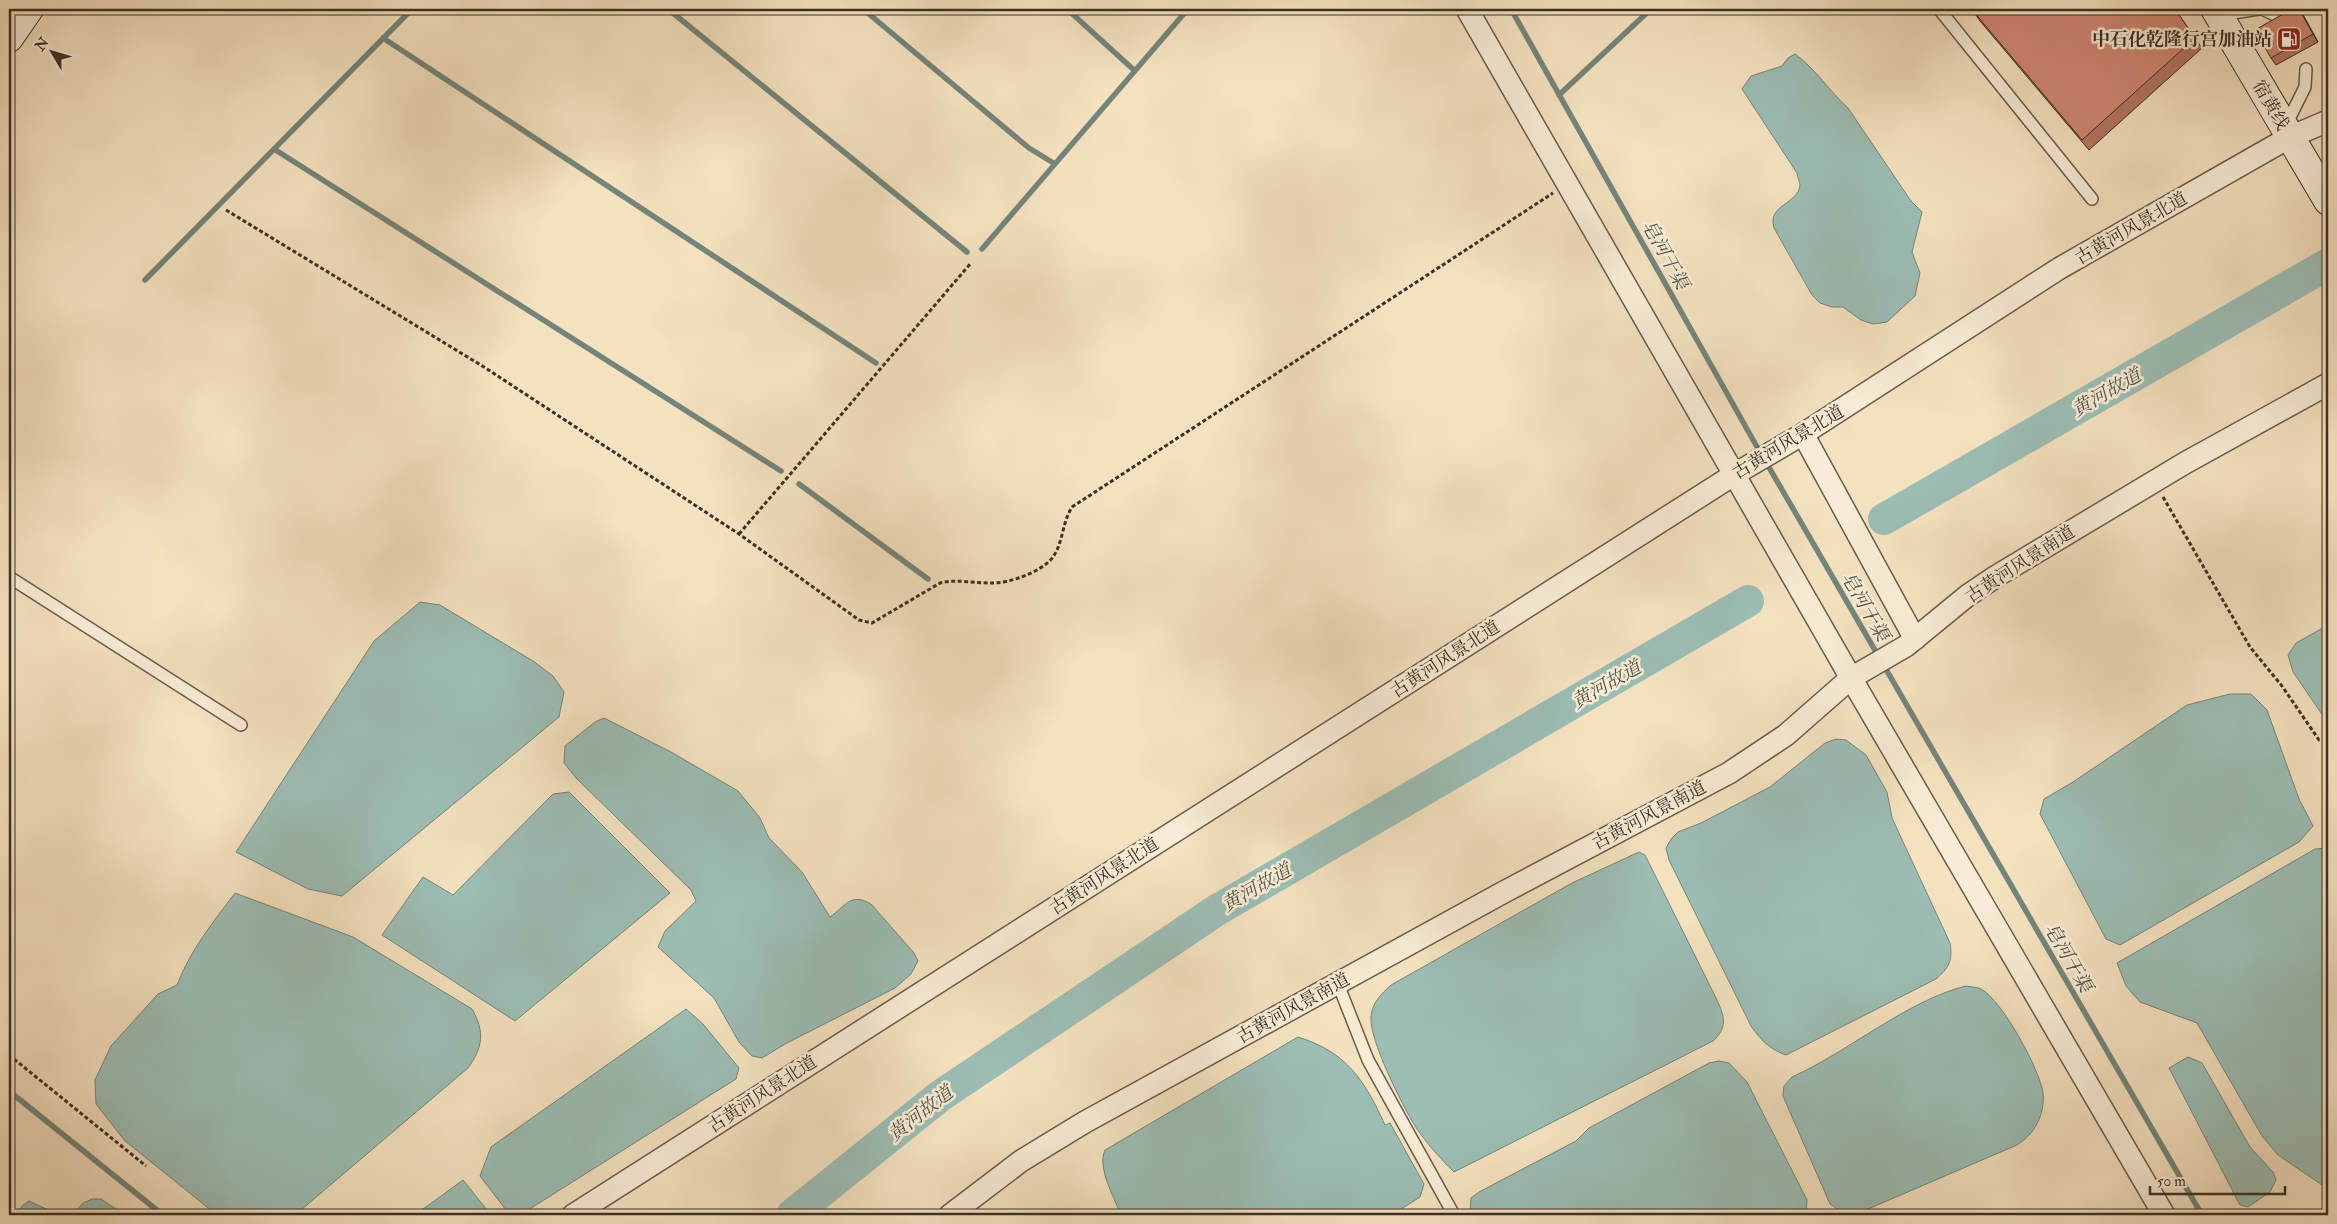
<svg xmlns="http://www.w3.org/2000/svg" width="2337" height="1224" font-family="'IM FELL Double Pica','Noto Serif SC',serif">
  <rect width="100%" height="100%" fill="#f4e1c0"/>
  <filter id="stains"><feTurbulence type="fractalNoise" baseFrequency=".004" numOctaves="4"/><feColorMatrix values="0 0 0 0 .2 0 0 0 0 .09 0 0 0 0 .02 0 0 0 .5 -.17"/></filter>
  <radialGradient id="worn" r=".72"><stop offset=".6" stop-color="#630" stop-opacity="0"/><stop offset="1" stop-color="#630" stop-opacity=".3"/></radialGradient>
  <!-- water -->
  <path fill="#9cbdb4" stroke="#75857a" d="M1795 54C1816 69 1829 91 1848 108L1911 201 1922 212 1912 252 1920 273 1915 296 1887 322 1873 324 1861 320 1843 307H1832L1820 303 1812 295 1774 228C1767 204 1798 205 1800 185 1800 182 1797 176 1797 173L1742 89 1751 76 1782 66 1788 58Z
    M420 602 440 605 533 661 553 676 564 692 559 717 342 896 308 889 236 852 374 641Z
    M2328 625V723L2293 672 2288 655 2296 643Z
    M2230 694H2251L2267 710 2299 799 2313 826 2299 842 2120 945 2106 939 2040 814 2044 799 2073 782 2187 705Z
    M604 718 671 752 738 791 760 818 769 838 802 872 830 917C846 906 850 892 871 904L914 953 918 961 911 974 895 988 785 1044 762 1058 752 1056 739 1042 714 998 658 947 665 931 696 901 691 890 577 779 564 763 565 746 595 722Z
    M1836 739 1846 740 1866 755 1887 792 1892 818 1950 943C1953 960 1949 968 1936 979L1786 1055C1769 1049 1761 1040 1751 1026L1669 860 1666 848 1671 839 1678 832 1701 823 1770 787 1825 743Z
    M569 792 670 893 515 1021 382 935 423 877 453 895 553 794Z
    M2325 848 2328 849V1189L2278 1155 2262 1136 2197 1023 2140 1002 2126 986 2117 963 2315 849Z
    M1639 852 1645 855 1718 1002C1725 1018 1727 1028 1713 1041L1454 1172C1440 1158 1426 1143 1415 1126 1402 1105 1369 1039 1371 1017 1372 1003 1381 994 1391 985L1572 883Z
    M235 893 353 937 472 1009C485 1032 483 1047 468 1068L295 1215H217L125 1141 96 1104 95 1080 111 1046 158 994 177 985C190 951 213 922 235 893Z
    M1966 986C1971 987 1977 987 1981 989 2002 1000 2040 1070 2043 1093 2045 1114 2035 1134 2017 1145L1861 1212 1850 1214 1839 1210 1830 1204 1783 1096 1784 1086 1792 1077C1848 1052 1908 1000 1966 986Z
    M686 1009 703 1024 739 1068 736 1079 528 1210 514 1214 506 1210 480 1176 491 1147Z
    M1298 1037C1347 1052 1365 1081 1385 1125L1390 1123 1424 1184 1420 1197 1392 1215H1121C1114 1197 1097 1168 1105 1150Z
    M2188 1057 2202 1063 2250 1147 2273 1172 2276 1180 2270 1192 2248 1207 2240 1205 2169 1068Z
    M1719 1061 1729 1063 1747 1082 1807 1200 1806 1215H1470L1471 1198 1479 1192 1576 1141 1589 1128 1709 1063Z
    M463 1180 491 1215H415Z
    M92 1199H101L125 1215H72L83 1203Z
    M29 1201 59 1215H15L23 1205Z"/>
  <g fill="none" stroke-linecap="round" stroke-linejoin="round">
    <!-- stream -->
    <path stroke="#75857a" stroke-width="5.5" d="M668 9 967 252
      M863 9 1029 148 1055 164
      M1067 9 1135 71
      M1511 9 1761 454
      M383 38 876 363
      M1559 95 1651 9
      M274 149 781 471
      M982 249 1188 9
      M145 280 412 9
      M1766 462 2202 1215
      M799 484 928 579
      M9 1091 163 1215"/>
    <!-- river -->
    <path stroke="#9cbdb4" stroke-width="32" d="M1884 519 2328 264
      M792 1215 940 1096 1217 910 1748 601"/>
    <defs>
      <path id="lane" d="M1939 9 2092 199
        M2262 9 2277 16
        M2219 15 2259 9
        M2285 127 2305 87 2306 69
        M9 577 241 725
        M1338 984 1368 1060 1454 1215"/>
      <path id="street" d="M1467 9 1851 678 2164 1215
        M1803 434 1915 639
        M573 1215 1735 474 1803 434 2060 268 2290 137 2328 121
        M950 1215 1021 1161 1085 1122 1504 892 1729 773 1786 735 1851 678 1906 646 1967 596 1995 577 2185 463 2328 384"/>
      <path id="secondary" d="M2215 9 2328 201
        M9 38 29 9"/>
    </defs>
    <!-- lane casing -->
    <use href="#lane" stroke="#695c4b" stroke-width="14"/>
    <!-- street casing -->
    <use href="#street" stroke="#695c4b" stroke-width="24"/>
    <!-- secondary casing -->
    <use href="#secondary" stroke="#3b3024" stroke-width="30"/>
    <!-- path -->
    <path stroke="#3b3024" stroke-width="3" stroke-dasharray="4 2.5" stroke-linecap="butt" d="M226 210 484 367 739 534 859 620 872 623 940 583C956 579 973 583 990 583 1008 584 1042 572 1053 557 1063 543 1062 523 1072 507L1553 193
      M2163 497 2250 647 2282 686 2319 740 2328 742
      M739 534 971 263
      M9 1055 146 1166"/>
    <!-- lane -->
    <use href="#lane" stroke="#f8ecd6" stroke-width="11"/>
    <!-- street -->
    <use href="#street" stroke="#f8ecd6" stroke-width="21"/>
    <!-- secondary -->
    <use href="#secondary" stroke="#f8ecd6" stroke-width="28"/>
  </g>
  <!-- wall -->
  <path fill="#b37464" stroke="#3b3024" d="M2175 9 2202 48 2089 150 1980 21 1973 11Z
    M2302 13 2318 42 2276 65 2271 58Z"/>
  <!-- shaded-wall -->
  <path fill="#925e51" stroke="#3b3024" d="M2299 9 2302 13 2318 42 2313 34Z"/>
  <!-- building -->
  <path fill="#d08774" stroke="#3b3024" d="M1976 9H2175L2195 38 2082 140 1973 11Z
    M2292 9H2299L2313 34 2271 58 2255 30Z"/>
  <!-- icons -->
  <defs>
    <symbol id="fuel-square" viewBox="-11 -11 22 22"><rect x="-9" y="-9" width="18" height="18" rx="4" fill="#8f2418" stroke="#f8ecd6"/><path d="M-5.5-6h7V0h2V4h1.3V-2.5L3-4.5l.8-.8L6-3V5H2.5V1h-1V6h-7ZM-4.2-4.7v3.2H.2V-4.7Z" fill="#fff"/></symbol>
  </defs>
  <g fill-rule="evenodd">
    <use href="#fuel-square" x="2275" y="25" width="28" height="28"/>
  </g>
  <g text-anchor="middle" stroke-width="5" stroke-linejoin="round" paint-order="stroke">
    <!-- poi labels -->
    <g font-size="18" font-weight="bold" fill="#3b3024" stroke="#f8ecd6" text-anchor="end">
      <text x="2272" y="45">中石化乾隆行宫加油站</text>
    </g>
    <!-- street labels -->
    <g font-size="18" fill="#3b3024" stroke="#f8ecd6">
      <text transform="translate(2271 105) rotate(60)" y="6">宿黄线</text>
      <text transform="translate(2131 228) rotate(-30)" y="6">古黄河风景北道</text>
      <text transform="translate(1788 442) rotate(-31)" y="6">古黄河风景北道</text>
      <text transform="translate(2020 564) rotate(-33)" y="6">古黄河风景南道</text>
      <text transform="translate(1445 659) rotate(-33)" y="6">古黄河风景北道</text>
      <text transform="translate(1649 815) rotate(-28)" y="6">古黄河风景南道</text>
      <text transform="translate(1104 876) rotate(-33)" y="6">古黄河风景北道</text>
      <text transform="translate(1293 1008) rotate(-29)" y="6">古黄河风景南道</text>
      <text transform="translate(762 1094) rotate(-33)" y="6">古黄河风景北道</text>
    </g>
    <!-- water labels -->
    <g font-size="19" font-style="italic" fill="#535348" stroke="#f8ecd6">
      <text transform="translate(1666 254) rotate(61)" y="7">皂河干渠</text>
      <text transform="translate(2106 392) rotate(-30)" y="7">黄河故道</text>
      <text transform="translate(1866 606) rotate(60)" y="7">皂河干渠</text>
      <text transform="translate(1606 684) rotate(-30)" y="7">黄河故道</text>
      <text transform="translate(1256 887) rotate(-30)" y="7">黄河故道</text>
      <text transform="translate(2069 957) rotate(60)" y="7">皂河干渠</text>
      <text transform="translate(920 1113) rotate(-38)" y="7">黄河故道</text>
    </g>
  </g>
  <!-- margin -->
  <rect width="2337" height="1224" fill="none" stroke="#f4e1c0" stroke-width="30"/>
  <rect x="10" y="10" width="2317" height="1204" fill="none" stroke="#3b3024" stroke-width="2.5"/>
  <rect x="15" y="15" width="2307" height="1194" fill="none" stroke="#3b3024"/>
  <!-- north arrow -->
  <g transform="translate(52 52) rotate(308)" stroke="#f8ecd6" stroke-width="4" paint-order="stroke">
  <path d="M0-4L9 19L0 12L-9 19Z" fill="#3b3024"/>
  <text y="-8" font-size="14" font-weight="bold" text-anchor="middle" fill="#3b3024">N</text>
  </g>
  <!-- scale -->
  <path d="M2150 1186v8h135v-8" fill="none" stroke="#3b3024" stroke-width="2.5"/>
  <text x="2157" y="1186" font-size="15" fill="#3b3024" stroke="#f8ecd6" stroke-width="4" paint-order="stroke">50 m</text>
  <rect width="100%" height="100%" filter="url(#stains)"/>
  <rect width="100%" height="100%" fill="url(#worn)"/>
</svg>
